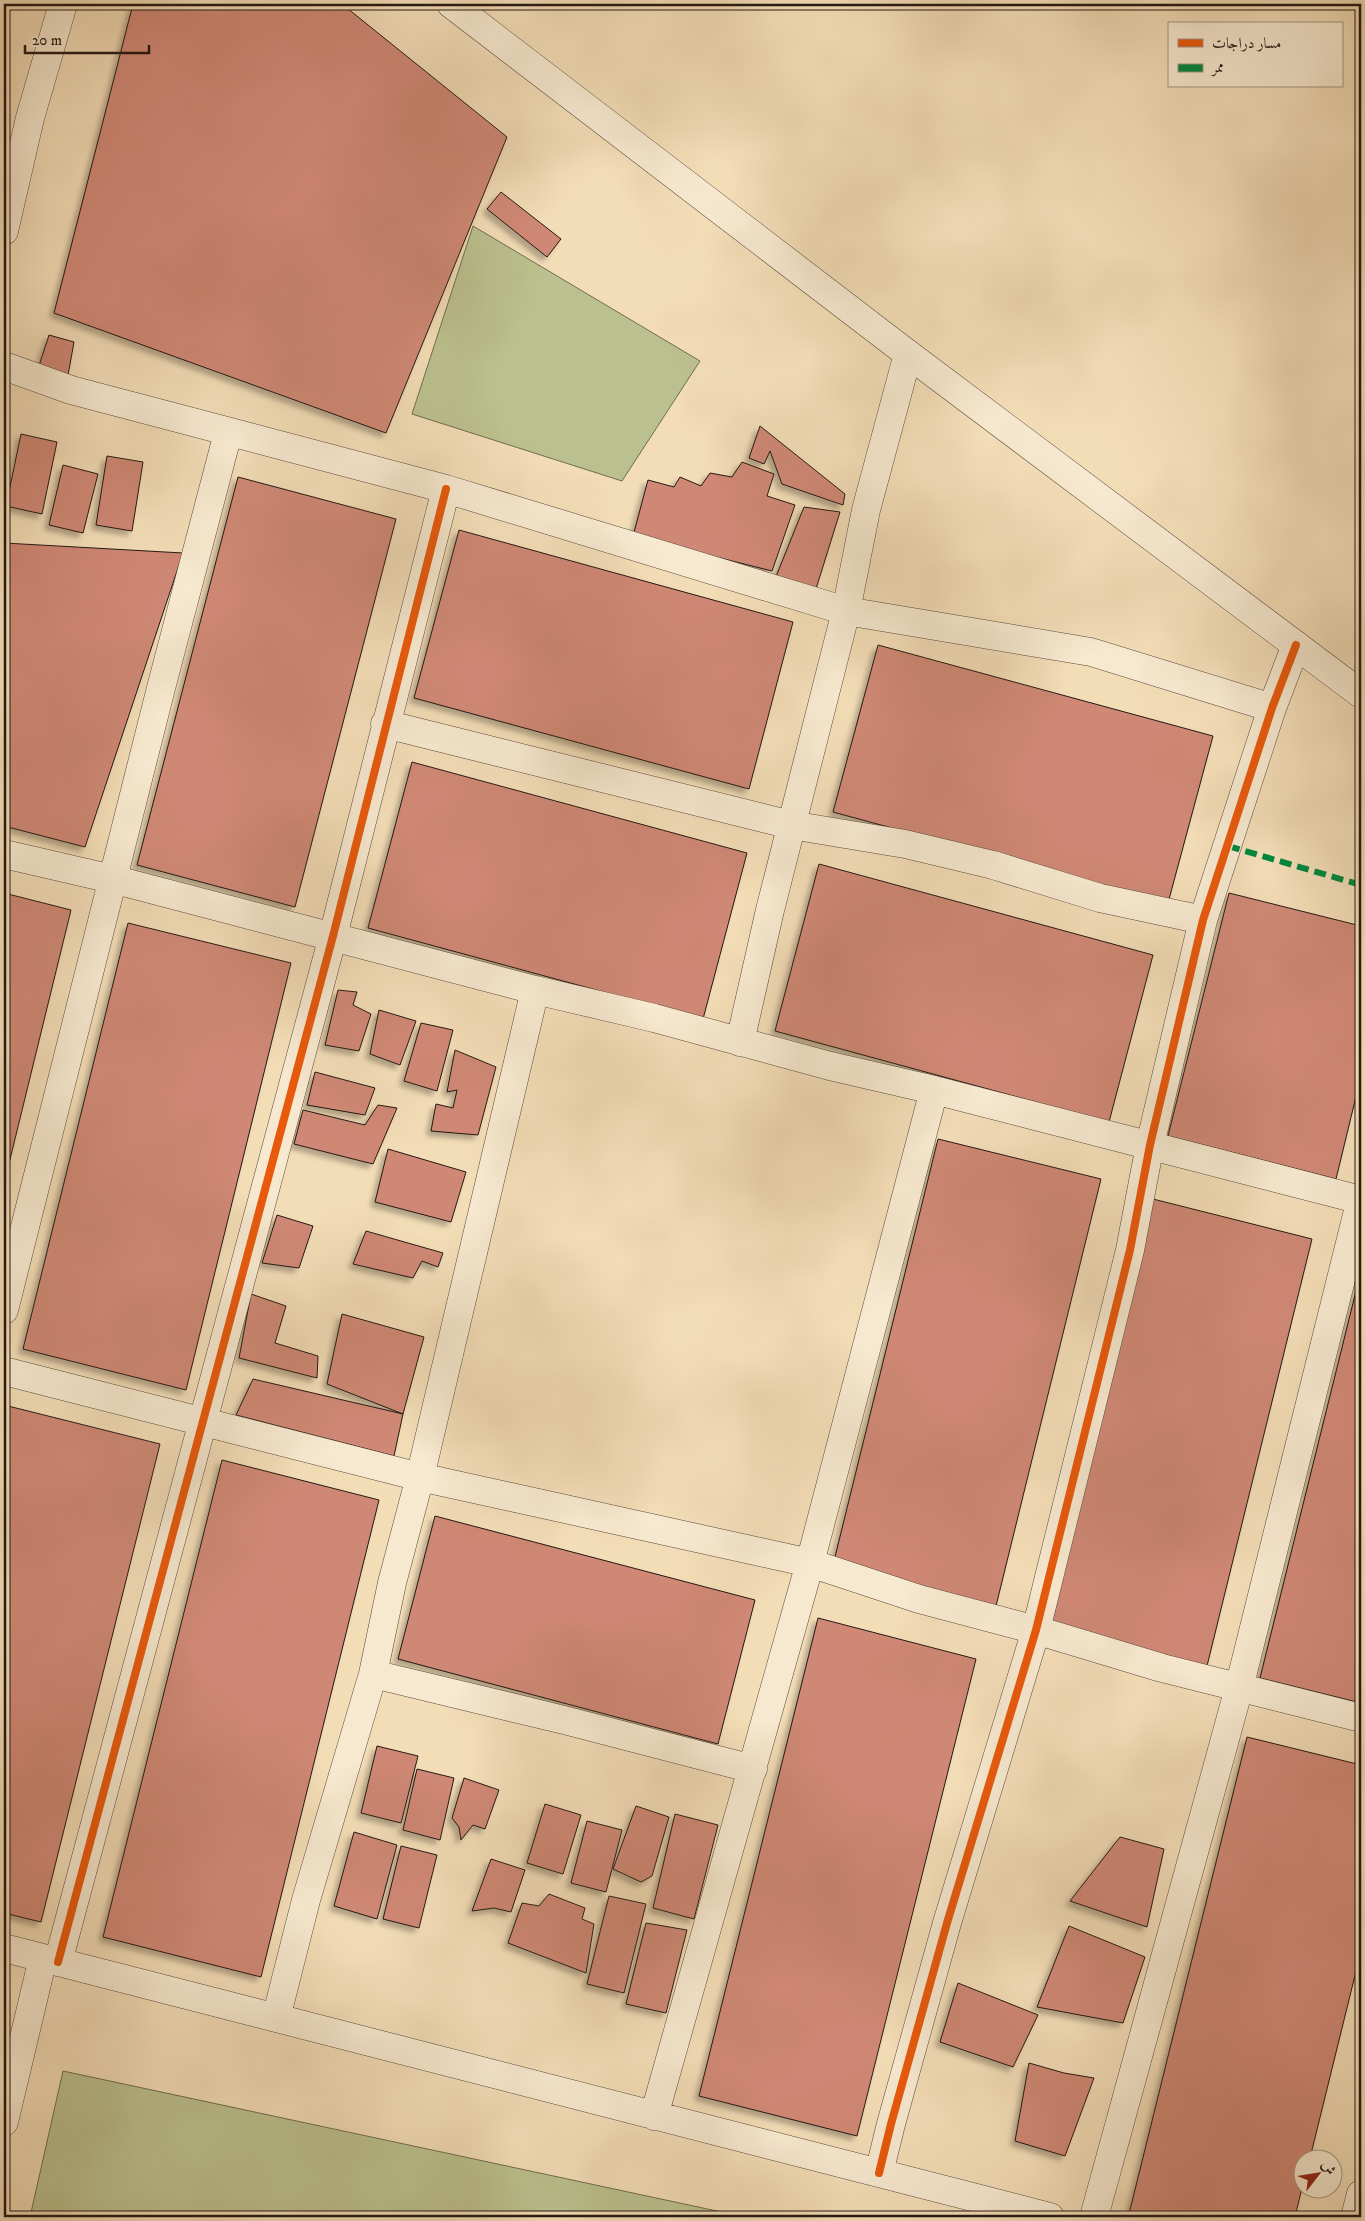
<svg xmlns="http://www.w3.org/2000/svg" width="1365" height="2221" font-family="'IM FELL DW Pica',Amiri,serif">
  <defs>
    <filter id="shadow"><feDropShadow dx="-4.5" dy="4.5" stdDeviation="2.5" flood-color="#0004"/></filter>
  </defs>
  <rect width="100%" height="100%" fill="#f3ddb7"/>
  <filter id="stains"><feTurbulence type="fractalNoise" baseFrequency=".004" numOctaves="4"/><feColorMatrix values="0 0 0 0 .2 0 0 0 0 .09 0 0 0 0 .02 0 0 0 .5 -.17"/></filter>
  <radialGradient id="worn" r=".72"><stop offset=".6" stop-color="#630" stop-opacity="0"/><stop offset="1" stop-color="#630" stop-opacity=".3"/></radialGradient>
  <!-- green -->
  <path fill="#bbc18e" stroke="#706c50" d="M473 226 700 361 622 481 412 414Z
    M63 2071 745 2217H30Z"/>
  <!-- building -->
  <path fill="#cf8875" stroke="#241813" filter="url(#shadow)" d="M133 4H342L507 137 386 433 54 313Z
    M501 192 561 239 547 257 487 209Z
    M49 335 74 342 67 381 35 378Z
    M760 426 845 494 843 505 782 484 770 451 764 464 749 458Z
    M21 434 57 442 42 514 6 506Z
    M107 456 143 462 132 531 96 525Z
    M742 462 774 474 767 496 795 505 772 571 633 536 648 480 674 487 680 477 701 486 710 473 732 477Z
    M63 465 98 474 83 533 49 525Z
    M238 477 396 519 295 907 137 865Z
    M804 507 840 512 815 592 773 584Z
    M459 530 793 622 749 789 414 698Z
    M4 543 183 553 85 847 4 826Z
    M878 645 1213 736 1168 903 833 812Z
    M412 762 747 853 703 1019 368 928Z
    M819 864 1153 955 1109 1122 775 1031Z
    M4 893 71 910 4 1184Z
    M1229 893 1361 926V1076L1336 1179 1168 1136Z
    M128 923 291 963 186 1390 23 1349Z
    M338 990 357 992 353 1005 371 1014 359 1051 325 1045Z
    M379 1010 416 1021 400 1065 370 1054Z
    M421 1023 453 1030 437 1091 404 1081Z
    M455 1050 496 1067 478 1135 431 1131 436 1104 453 1108 457 1090 447 1092Z
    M315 1072 375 1088 365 1115 307 1105Z
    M378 1105 397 1108 373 1164 294 1144 303 1110 365 1125Z
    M938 1139 1101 1179 996 1606 833 1565Z
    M388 1149 466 1172 451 1222 375 1202Z
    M1149 1198 1312 1239 1207 1666 1044 1624Z
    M277 1215 313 1226 299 1268 262 1263Z
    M366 1231 443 1253 438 1267 422 1261 413 1278 353 1264Z
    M1361 1271V1703L1260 1678Z
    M251 1294 286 1306 275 1343 318 1356 317 1378 239 1358Z
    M342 1314 424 1337 403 1414 327 1384Z
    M253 1379 403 1414 394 1456 236 1415Z
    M4 1405 160 1444 41 1922 4 1913Z
    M222 1460 379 1500 261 1977 103 1937Z
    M435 1516 755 1600 718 1744 398 1659Z
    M818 1618 976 1659 857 2136 699 2096Z
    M1247 1737 1361 1765V1951L1310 2158H1302V2188L1295 2217H1141L1129 2214Z
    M377 1746 418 1756 401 1823 361 1813Z
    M417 1769 454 1778 440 1840 403 1830Z
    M464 1778 499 1790 485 1829 473 1825 461 1840 459 1827 452 1818Z
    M545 1804 581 1815 563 1874 527 1863Z
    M636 1806 669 1817 652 1876 641 1882 613 1869Z
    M675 1814 718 1825 694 1919 653 1908Z
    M587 1821 622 1830 606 1892 571 1883Z
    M354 1832 397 1845 377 1919 334 1906Z
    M1120 1837 1164 1849 1147 1927 1070 1901Z
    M401 1846 437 1855 419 1928 383 1919Z
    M491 1859 525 1870 511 1912 494 1908 472 1911Z
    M549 1894 585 1908 582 1919 594 1924 586 1973 508 1943 522 1903 539 1906Z
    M609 1896 646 1904 624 1993 587 1984Z
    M646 1923 687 1930 666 2013 626 2004Z
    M1069 1926 1145 1957 1123 2023 1037 2007Z
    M958 1983 1038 2015 1013 2067 940 2042Z
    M1029 2063 1064 2073 1094 2078 1065 2156 1015 2141Z"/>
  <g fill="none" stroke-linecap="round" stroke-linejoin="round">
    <defs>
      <path id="minor" d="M4 231 30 118 63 4
        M4 366 71 390 446 489 846 611 1091 652 1272 708
        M385 724 791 825 905 844 993 865 1100 898 1203 920
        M4 854 112 879 535 990 654 1018 830 1066 934 1090 1361 1200
        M740 1042 770 910 846 611 866 510 908 354
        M4 1310 161 688 228 433
        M4 1371 420 1477 810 1563 919 1599 1036 1630 1162 1668 1361 1718
        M373 1674 564 1720 753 1769
        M4 1948 1050 2217
        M58 1962 333 936 446 489
        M276 2018 306 1900 373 1674 392 1583 420 1477 535 990
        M654 2116 810 1563 934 1090
        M4 2122 43 1958
        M879 2173 891 2124 947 1923 1036 1630 1130 1250 1150 1145 1203 920 1272 708 1296 645
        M1094 2217 1239 1688 1361 1199
        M1355 2217 1361 2194"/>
      <path id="tertiary" d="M451 4 908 354 1361 694"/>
    </defs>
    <!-- minor casing -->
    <use href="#minor" stroke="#58493c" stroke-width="29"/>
    <!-- tertiary casing -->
    <use href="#tertiary" stroke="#58493c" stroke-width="29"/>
    <!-- minor -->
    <use href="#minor" stroke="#f7e9d0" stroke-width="28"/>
    <!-- tertiary -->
    <use href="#tertiary" stroke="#f7e9d0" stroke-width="28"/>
    <!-- quiet -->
    <path stroke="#00873e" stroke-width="6" stroke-dasharray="12 6" stroke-linecap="butt" d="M1228 846 1361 885"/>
    <defs>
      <path id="cycleway" d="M58 1962 333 936 446 489
        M879 2173 891 2124 947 1923 1036 1630 1130 1250 1150 1145 1203 920 1272 708 1296 645"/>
    </defs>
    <!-- cycleway casing -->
    <use href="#cycleway" stroke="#f7e9d0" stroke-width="11"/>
    <!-- cycleway -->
    <use href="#cycleway" stroke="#e8590c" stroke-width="8"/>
  </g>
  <!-- margin -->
  <rect width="1365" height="2221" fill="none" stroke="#f3ddb7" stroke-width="20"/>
  <rect x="5" y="5" width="1355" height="2211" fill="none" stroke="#241813" stroke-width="2.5"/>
  <rect x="10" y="10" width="1345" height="2201" fill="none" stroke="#241813"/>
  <!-- legend -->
  <rect x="1168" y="22" width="175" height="65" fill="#f7e9d0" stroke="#a39584"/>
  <rect x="1178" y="39" width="25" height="8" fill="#e8590c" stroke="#a39584"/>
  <text x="1212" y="48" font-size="15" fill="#241813">مسار دراجات</text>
  <rect x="1178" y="64" width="25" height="8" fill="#00873e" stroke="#a39584"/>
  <text x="1212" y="72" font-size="15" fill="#241813">ممر</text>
  <!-- north arrow -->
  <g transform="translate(1318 2174) rotate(59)"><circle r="24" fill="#f7e9d0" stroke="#a39584"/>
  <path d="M0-4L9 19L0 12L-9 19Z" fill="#8f2418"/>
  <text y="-8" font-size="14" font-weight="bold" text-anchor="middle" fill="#241813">ش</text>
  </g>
  <!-- scale -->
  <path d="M25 45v8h124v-8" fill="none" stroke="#241813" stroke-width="2.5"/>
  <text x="32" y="45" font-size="15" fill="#241813" stroke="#f7e9d0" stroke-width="4" paint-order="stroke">20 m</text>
  <rect width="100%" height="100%" filter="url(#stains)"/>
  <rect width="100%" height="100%" fill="url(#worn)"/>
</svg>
